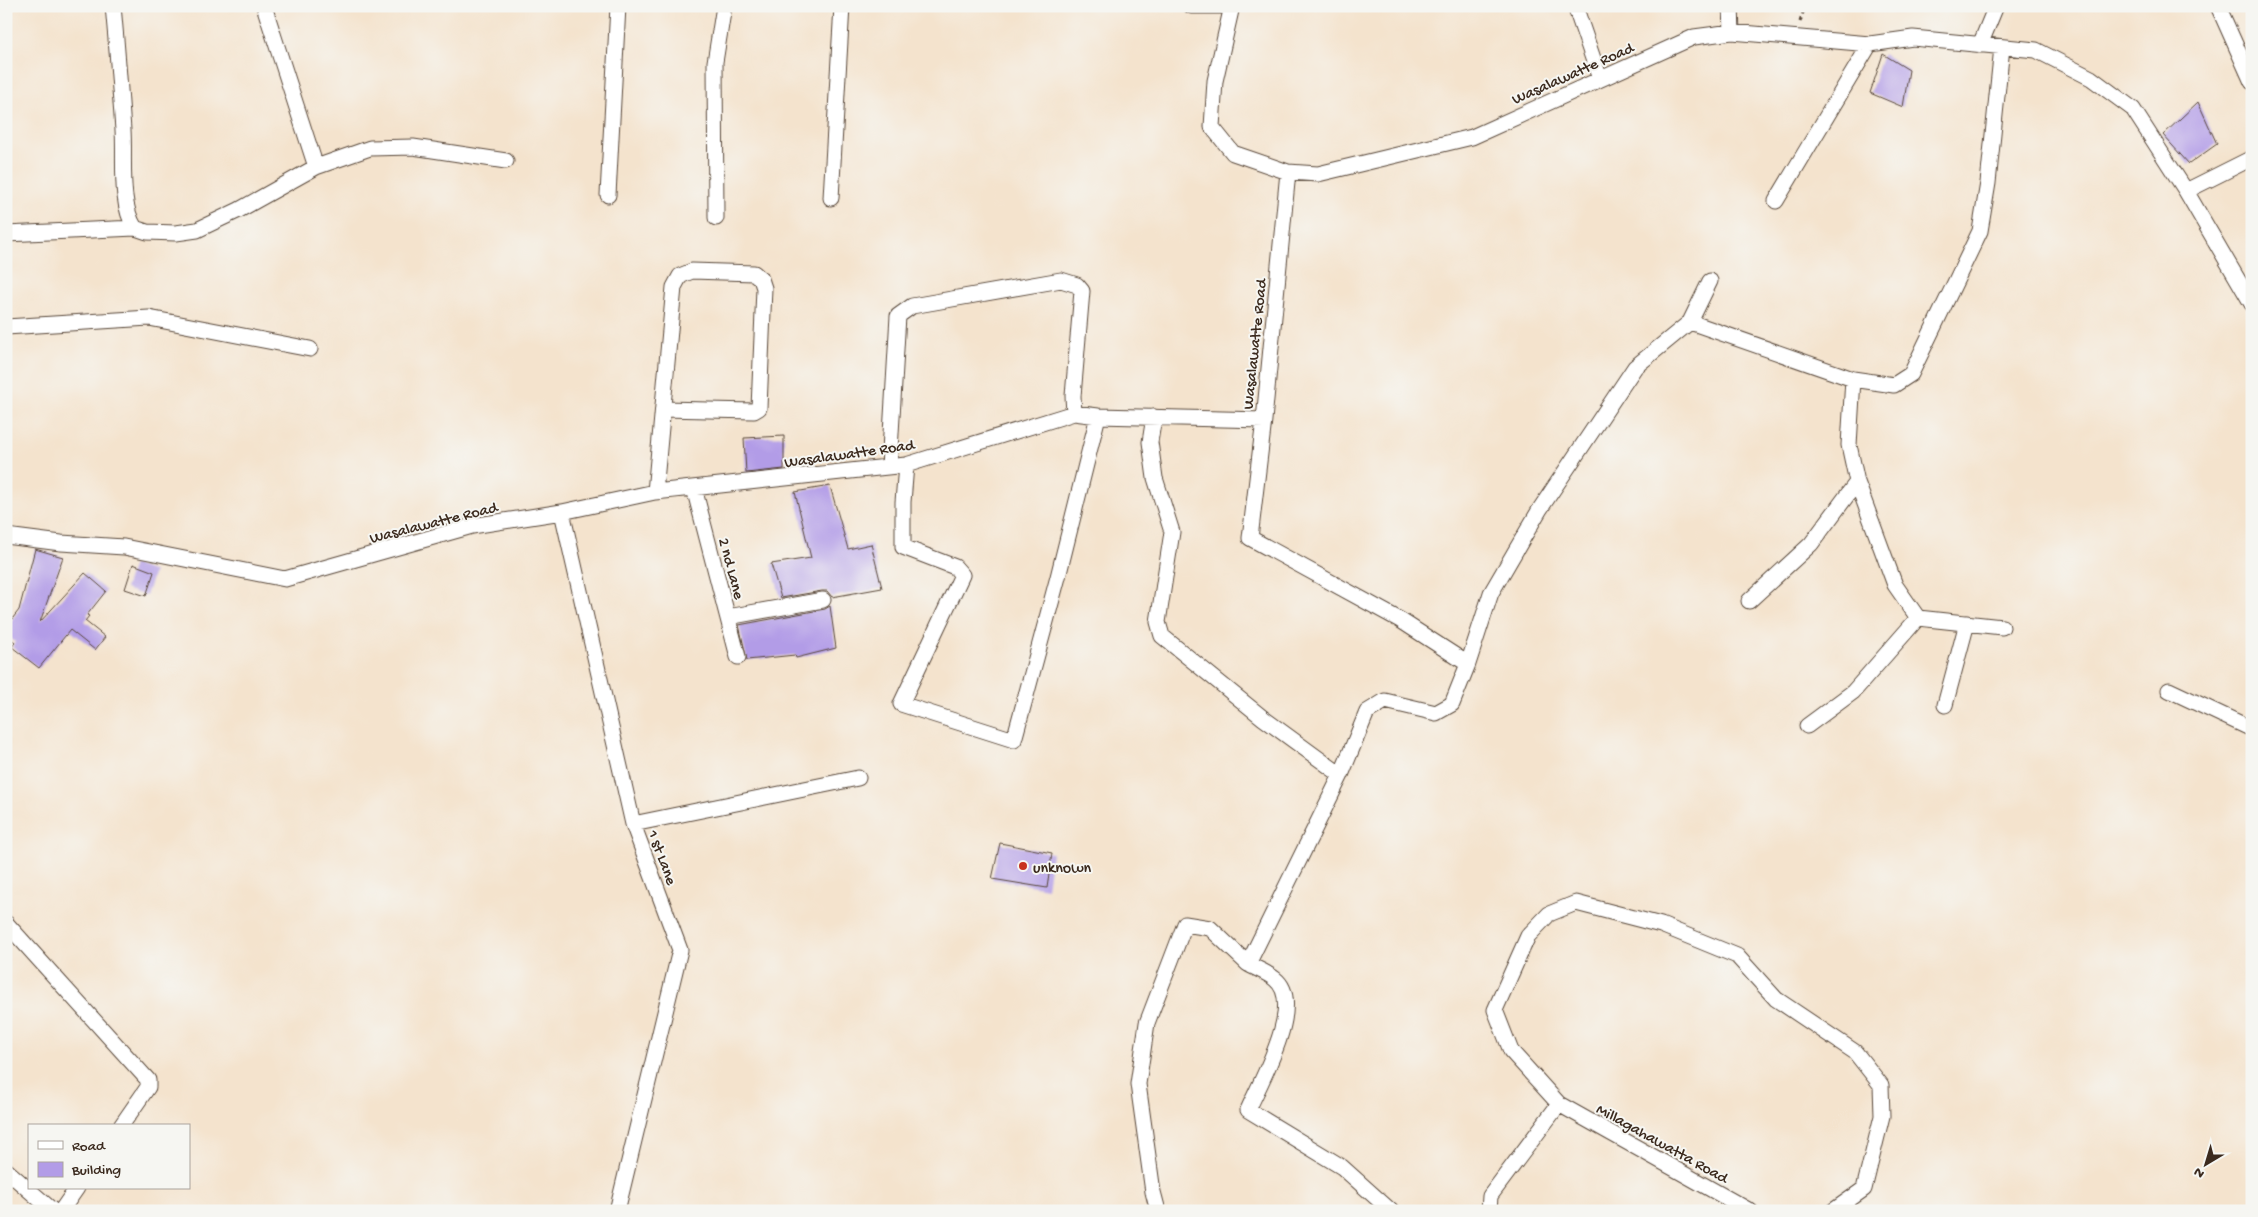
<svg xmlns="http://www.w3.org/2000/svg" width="2258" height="1217" font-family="'Gochi Hand',sans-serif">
  <rect width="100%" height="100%" fill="#f6f6f2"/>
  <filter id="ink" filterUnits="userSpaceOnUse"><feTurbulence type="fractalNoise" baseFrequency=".02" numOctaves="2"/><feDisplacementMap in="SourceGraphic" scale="10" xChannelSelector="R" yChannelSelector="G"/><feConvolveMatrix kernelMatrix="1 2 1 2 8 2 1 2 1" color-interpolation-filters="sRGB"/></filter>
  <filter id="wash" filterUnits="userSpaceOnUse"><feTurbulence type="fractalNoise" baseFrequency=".0096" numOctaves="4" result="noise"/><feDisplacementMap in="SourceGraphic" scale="20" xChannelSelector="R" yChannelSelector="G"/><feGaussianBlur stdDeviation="1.12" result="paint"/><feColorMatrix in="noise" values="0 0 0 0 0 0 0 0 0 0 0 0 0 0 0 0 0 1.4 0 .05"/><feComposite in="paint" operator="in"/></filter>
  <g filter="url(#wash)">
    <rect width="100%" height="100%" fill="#f4e3cd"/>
    <g id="blocks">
      <!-- building -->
      <path fill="#b29ce7" d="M1883 54 1909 70 1903 107 1870 93Z
        M2198 102 2217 144 2189 164 2163 135Z
        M784 436V469L746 473 744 438Z
        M830 486 848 549 871 544 882 588 832 597 827 591H822L781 598 771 564 811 558 795 492Z
        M35 549 63 557 40 622 85 573 106 591 87 615 89 616 85 621 105 637 95 650 70 630 39 668 12 647 15 642 6 635V627L19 610Z
        M133 564 154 572 146 596 125 589Z
        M830 606 836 648 796 658 795 655 747 660 739 625 825 609Z
        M1000 843 1052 853 1047 888 992 879Z"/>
    </g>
  </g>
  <g filter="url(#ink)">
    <use href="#blocks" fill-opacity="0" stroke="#574638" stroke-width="1"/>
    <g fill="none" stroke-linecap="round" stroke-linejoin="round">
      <defs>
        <path id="minor" d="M113 6C117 47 120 89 123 130 125 160 119 203 135 228L147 232 176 233 197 230 239 210 316 167 370 148 413 147 506 161
          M264 6 316 167
          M1191 6H1220
          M1232 6 1215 81 1212 127 1233 153 1288 172
          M1575 6 1600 79
          M1731 6 1732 32
          M2218 6 2252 82
          M1980 45 1996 6
          M2186 191 2252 304
          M608 195 618 6
          M831 198 842 6
          M1776 201 1870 44
          M716 218 715 62 724 6
          M6 234 135 228
          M1690 322 1853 379 1894 385 1911 374 1980 231 1988 183 2002 47
          M6 327 149 318 310 349
          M1853 379 1849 445 1857 482 1895 585 1918 618 2002 627
          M1154 417 1150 442 1155 478 1172 532 1158 622 1162 636 1263 718 1341 775
          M1264 420 1250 538 1400 620 1468 664 1491 593 1540 509 1635 367 1690 322 1710 281
          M906 465 903 502V547L955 567 962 575 901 704 1014 740 1058 577 1098 416
          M889 467 898 316 912 306 1061 280 1077 285 1082 291 1073 396 1074 413
          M694 488 738 657
          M655 492 674 287 680 276 692 271 754 273 761 279 764 288 759 408 754 411 663 409
          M562 512 633 824 680 950 617 1211
          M6 536 61 543 124 547 285 579 472 526 562 512 655 492 906 465 1074 413 1098 416 1264 420 1288 172 1318 174 1472 137 1694 37 1732 32 1870 44 1913 38 2036 50 2091 78 2133 109 2186 191 2252 158
          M1749 601 1811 544 1857 482
          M728 617 823 600
          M2169 690 2252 729
          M1945 705 1967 623
          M1807 726 1853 692 1918 618
          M633 824 858 778
          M6 923 148 1080V1087L121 1126
          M1248 964C1257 969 1268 973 1275 979 1306 1003 1260 1082 1248 1110L1342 1167 1391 1211
          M6 1170 53 1211
          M61 1211 77 1188
          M1158 1211 1153 1192 1138 1084 1147 1023 1185 924 1210 928 1248 964 1341 775 1367 712 1385 701 1436 713 1452 704 1468 664
          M1489 1211 1490 1196 1559 1104
          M1750 1211 1559 1104 1511 1051 1495 1010 1528 936 1549 914 1576 903 1661 925 1737 956 1776 999 1855 1052 1881 1085 1882 1116 1864 1189 1833 1211"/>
      </defs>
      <!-- minor casing -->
      <use href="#minor" stroke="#574638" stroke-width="17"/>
      <!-- path -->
      <path stroke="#574638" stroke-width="3" stroke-dasharray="4 4" stroke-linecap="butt" d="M1800 22 1805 6"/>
      <!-- minor -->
      <use href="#minor" stroke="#fff" stroke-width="15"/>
    </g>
  </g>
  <!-- markers -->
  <circle fill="#c8321e" stroke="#f6f6f2" stroke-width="2" cx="1023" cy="866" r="5"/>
  <g text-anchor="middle" stroke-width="4" stroke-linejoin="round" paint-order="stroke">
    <!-- street labels -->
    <g font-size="16" fill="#3b2a1e" stroke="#f6f6f2">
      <text transform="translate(1572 72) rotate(-24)" y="6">Wasalawatte Road</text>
      <text transform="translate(1253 344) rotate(-84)" y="6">Wasalawatte Road</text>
      <text transform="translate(849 452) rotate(-8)" y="6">Wasalawatte Road</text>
      <text transform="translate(433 521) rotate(-14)" y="6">Wasalawatte Road</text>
      <text transform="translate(733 568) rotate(75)" y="6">2 nd Lane</text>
      <text transform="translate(664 857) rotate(70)" y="6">1 st Lane</text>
      <text transform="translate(1663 1142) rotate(29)" y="6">Millagahawatta Road</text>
    </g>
    <!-- poi labels -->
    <g font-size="16" fill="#3b2a1e" stroke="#f6f6f2" text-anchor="start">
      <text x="1033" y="872">unknown</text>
    </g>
  </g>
  <!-- margin -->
  <rect width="2258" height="1217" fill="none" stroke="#f6f6f2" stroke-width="25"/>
  <!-- legend -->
  <rect x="28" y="1124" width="162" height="65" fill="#f6f6f2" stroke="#aba49d"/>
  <rect x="38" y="1141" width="25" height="8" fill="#ffffff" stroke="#aba49d"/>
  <text x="72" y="1150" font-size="15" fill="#3b2a1e">Road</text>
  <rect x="38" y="1162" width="25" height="15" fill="#b29ce7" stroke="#aba49d"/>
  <text x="72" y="1174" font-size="15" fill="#3b2a1e">Building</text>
  <!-- north arrow -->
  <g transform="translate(2206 1164) rotate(218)" stroke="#f6f6f2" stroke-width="4" paint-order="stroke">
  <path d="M0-4L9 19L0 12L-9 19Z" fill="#3b2a1e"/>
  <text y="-8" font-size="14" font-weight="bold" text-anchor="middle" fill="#3b2a1e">N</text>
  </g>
</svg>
